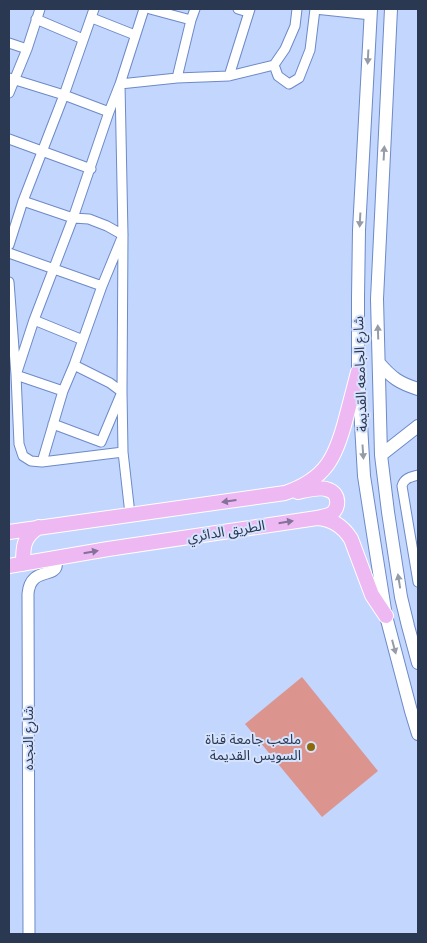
<svg xmlns="http://www.w3.org/2000/svg" width="427" height="943" font-family="'Golos Text','Noto Sans Arabic',sans-serif">
  <rect width="100%" height="100%" fill="#c2d6fe"/>
  <!-- park -->
  <path fill="#dc948f" d="M302 677 378 771 322 817 245 724Z"/>
  <g fill="none" stroke-linecap="round" stroke-linejoin="round">
    <defs>
      <path id="minor" d="M150 9 191 20
        M238 9 248 12
        M315 9 371 15
        M92 18 135 35
        M36 19 83 39
        M9 43 27 49
        M274 65 285 49 295 26 297 9
        M229 76 250 9
        M9 78 64 95 109 112 73 218 34 320 16 375 63 391
        M177 78 191 20 195 9
        M9 93 27 49 40 9
        M109 112 120 84 177 78 229 76 274 65 278 76 289 84 299 78 310 50 315 9
        M9 139 91 169
        M23 201 73 218 89 219 107 226 123 235 102 286 74 365 63 391 42 462
        M9 245 23 201 64 95 94 9
        M9 253 102 286
        M9 282 16 375 19 444 23 456 31 461 42 462 123 452
        M34 320 83 340
        M53 424 101 442 122 392 110 383 74 365
        M418 475C411 477 404 478 402 486L418 582
        M130 514 123 452 122 392 123 235 120 84 144 9"/>
      <path id="tertiary" d="M29 934 28 594C30 568 53 577 56 567 57 564 56 561 56 558"/>
      <path id="secondary" d="M371 9 359 230 358 298V372L364 476 376 553 386 616 411 711 418 734
        M391 9 377 299 381 455 388 512 401 597 408 626 418 663
        M379 363C392 378 399 383 418 389
        M381 455 418 426"/>
      <path id="primary" d="M298 492C307 490 321 486 329 490 340 494 340 510 329 515 326 516 321 517 317 518
        M9 532 285 493C326 479 336 457 346 418 350 403 354 388 358 372
        M23 564C23 547 23 537 39 527
        M9 566 108 549 317 518C332 519 343 526 351 539L372 595 386 616"/>
    </defs>
    <!-- minor casing -->
    <use href="#minor" stroke="#6d8ac7" stroke-width="11"/>
    <!-- tertiary casing -->
    <use href="#tertiary" stroke="#6d8ac7" stroke-width="13"/>
    <!-- secondary casing -->
    <use href="#secondary" stroke="#6d8ac7" stroke-width="14"/>
    <!-- primary casing -->
    <use href="#primary" stroke="#fff" stroke-width="16"/>
    <!-- minor -->
    <use href="#minor" stroke="#fff" stroke-width="9"/>
    <!-- tertiary -->
    <use href="#tertiary" stroke="#fff" stroke-width="11"/>
    <!-- secondary -->
    <use href="#secondary" stroke="#fff" stroke-width="12"/>
    <!-- primary -->
    <use href="#primary" stroke="#eeb8f2" stroke-width="14"/>
  </g>
  <!-- one-way arrows -->
  <defs><path id="oneway-solid" d="M-6-.8H1V-3.2L6.5 0L1 3.2V.8H-6Z" transform="scale(1.25)"/></defs>
  <g fill="#959ca8">
    <use href="#oneway-solid" transform="translate(368 57) rotate(93)"/>
    <use href="#oneway-solid" transform="translate(384 153) rotate(-87)"/>
    <use href="#oneway-solid" transform="translate(360 220) rotate(93)"/>
    <use href="#oneway-solid" transform="translate(378 332) rotate(-92)"/>
    <use href="#oneway-solid" transform="translate(363 452) rotate(86)"/>
    <use href="#oneway-solid" transform="translate(399 581) rotate(-99)"/>
    <use href="#oneway-solid" transform="translate(394 647) rotate(75)"/>
  </g>
  <g fill="#83729a">
    <use href="#oneway-solid" transform="translate(229 501) rotate(172)"/>
    <use href="#oneway-solid" transform="translate(286 522) rotate(-9)"/>
    <use href="#oneway-solid" transform="translate(91 552) rotate(-10)"/>
  </g>
  <!-- markers -->
  <circle fill="#8d690b" stroke="#d6e3fe" stroke-width="2" cx="311" cy="747" r="5"/>
  <g text-anchor="middle" stroke-width="4" stroke-linejoin="round" paint-order="stroke">
    <!-- street labels -->
    <g font-size="14" fill="#2b3852" stroke="#d6e3fe">
      <text transform="translate(360 374) rotate(-92)" y="5">شارع الجامعه القديمة</text>
      <text transform="translate(226 531) rotate(-9)" y="5">الطريق الدائري</text>
      <text transform="translate(28 738) rotate(-90)" y="5">شارع النجده</text>
    </g>
    <!-- poi labels -->
    <g font-size="14" fill="#2b3852" stroke="#d6e3fe" text-anchor="end">
      <text x="301" y="744">ملعب جامعة قناة<tspan x="301" dy="16">السويس القديمة</tspan></text>
    </g>
  </g>
  <!-- border -->
  <rect width="427" height="943" fill="none" stroke="#2b3852" stroke-width="20"/>
</svg>
